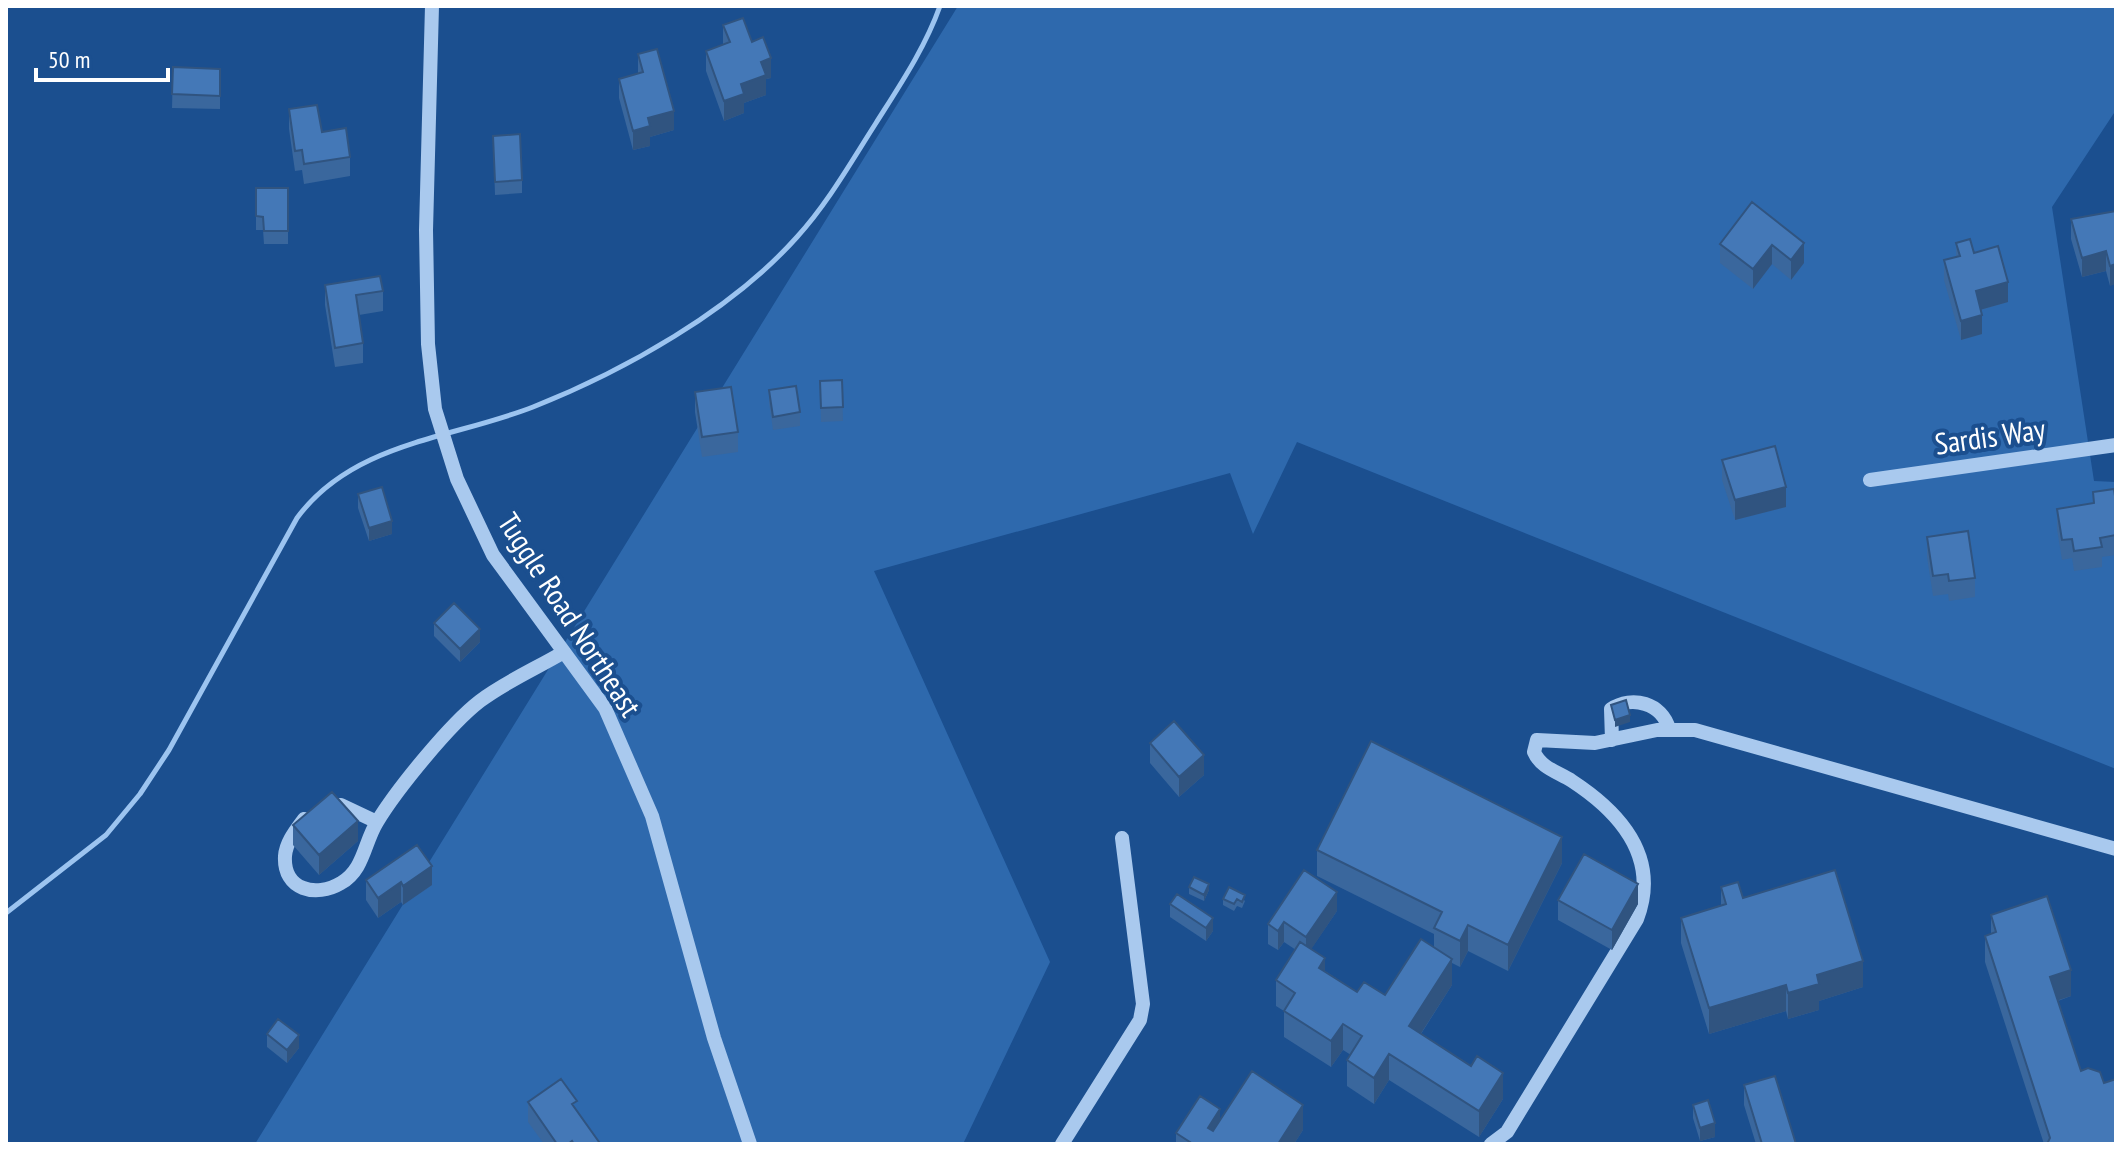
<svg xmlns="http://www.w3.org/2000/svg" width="2122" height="1150" font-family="'PT Sans Narrow',sans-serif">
  <rect width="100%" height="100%" fill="#1b4f8f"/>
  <!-- green -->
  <path fill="#2e69ad" d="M958 6H2116V110L2052 207 2094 481 2116 482V769L1297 442 1253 534 1230 473 874 571 1050 962 963 1144H255Z"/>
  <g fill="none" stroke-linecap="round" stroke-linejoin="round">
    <!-- stream -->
    <path stroke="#9cc4f0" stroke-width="5" d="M6 913 106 835 140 794 169 750 297 518C353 442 451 439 533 407 624 371 731 311 797 237 828 203 851 162 876 123 900 85 925 48 940 6"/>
    <!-- minor -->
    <path stroke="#a9c9ee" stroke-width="14" d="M432 6 426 230 428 344 435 409 457 479 493 555 605 708 652 816 714 1038 750 1144
      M1870 480 2116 445
      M1612 740 1611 709C1632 695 1662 703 1669 729
      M328 805H341L377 822
      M304 819C296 830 286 842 285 856 283 890 316 898 341 883 364 870 364 843 377 822 397 789 450 724 480 701 505 682 537 668 564 652
      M1062 1144 1140 1020 1143 1004 1122 838
      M1491 1144 1507 1132 1637 919C1660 858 1621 813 1572 781 1558 772 1541 768 1534 752L1537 740 1595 743 1657 730H1695L2116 849"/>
  </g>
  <!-- wall -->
  <path fill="#3a679d" d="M723 25 752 42 771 78 766 79V95L744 103V113L724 121 706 71V51L723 45Z
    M638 54 674 130 650 137V146L633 150 619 98V79L638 74Z
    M173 67 220 69V109L172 108Z
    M289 109 322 132 350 157V176L304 184 302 170 295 171 289 129Z
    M493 136 522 180V193L495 195Z
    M256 188H288V244H264L263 230H256Z
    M1752 202 1804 263 1791 280 1772 264 1753 289 1720 263V244Z
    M2116 211 2110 286 2106 271 2082 277 2071 239V219Z
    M1956 243 1974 253 2008 302 1981 310 1982 334 1961 340 1944 280V260L1956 257Z
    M325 285 383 291V311L359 315 363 343V363L335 367 325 305Z
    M842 380 843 421 821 422 820 381Z
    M769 390 800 412V426L773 430 769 403Z
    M695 392 738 432V452L702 457 695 412Z
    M1722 460 1786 507 1735 520 1722 480Z
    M2093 492 2116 503V555L2102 557V567L2074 571 2072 558 2062 560 2057 529V509L2093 503Z
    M358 494 392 534 369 541 358 508Z
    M1927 537 1975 578V597L1949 601 1948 594 1933 596 1927 557Z
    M434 623 480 642 460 662 434 636Z
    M1150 743 1204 775 1179 797 1150 763Z
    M293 825 358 841 319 875 293 845Z
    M1317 850 1562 863 1508 971 1468 951 1460 967 1452 963V985L1421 1034 1503 1099 1479 1137 1389 1080 1374 1104 1347 1086V1060L1351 1055 1343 1050 1331 1067 1284 1037V1011L1276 1006V980L1296 950 1284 942 1278 950 1268 944V924L1337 911 1311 949 1325 971 1357 992 1385 995 1434 947V934L1317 876Z
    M366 880 432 885 403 905 401 902 378 918 366 900Z
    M1189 887 1209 890 1204 901 1189 894Z
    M1229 887 1245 901 1242 908 1237 906 1234 911 1223 905V899Z
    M1721 887 1743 898 1863 987 1819 1001V1010L1788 1019 1786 1011 1709 1034 1681 943V918L1721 905Z
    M1558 900 1638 904 1612 950 1558 920Z
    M1170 904 1213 931 1206 941 1170 917Z
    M1991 915 2071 996 2058 1001 2081 1071 2116 1144H2044L1985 962V936L1991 934Z
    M267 1034 299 1048 287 1063 267 1047Z
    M1744 1085 1796 1144H1756L1744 1105Z
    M528 1102 577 1110 599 1144H544L528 1122Z
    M1693 1105 1715 1137 1700 1141 1693 1118Z
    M1220 1121 1303 1130 1294 1144H1176V1133Z"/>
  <!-- shaded-wall -->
  <path fill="#305480" d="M771 58V78L766 79V95L744 103V113L724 121V101L761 62Z
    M674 111V130L650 137V146L633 150V131L648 118Z
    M1804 243V263L1791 280V260Z
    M1772 245V264L1753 289V269Z
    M2106 251V271L2082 277V258Z
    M2116 264V284L2110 286V266Z
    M2008 282V302L1976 311V291Z
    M1982 315V334L1961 340V321Z
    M1786 487V507L1735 520V500Z
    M392 521V534L369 541V528Z
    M480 629V642L460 662V649Z
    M1630 715V722L1615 727V720Z
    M1204 755V775L1179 797V777Z
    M358 821V841L319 875V855Z
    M1562 837V863L1508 971V945Z
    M432 866V885L403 905V886Z
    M401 882V902L378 918V898Z
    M1209 884V890L1204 901V895Z
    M1638 884V904L1612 950V930Z
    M1337 892V911L1306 957V937Z
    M1213 918V931L1206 941V928Z
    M1284 922V942L1278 950V931Z
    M1468 925V951L1460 967V941Z
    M1325 958V984L1319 968Z
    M1452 959V985L1409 1052V1026Z
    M1863 961V987L1819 1001V1010L1788 1019V993L1817 975Z
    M2071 970V996L2050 1003V977Z
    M1786 985V1011L1709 1034V1008Z
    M1343 1024V1050L1331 1067V1041Z
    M299 1035V1048L287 1063V1050Z
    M1389 1054V1080L1374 1104V1078Z
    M1503 1073V1099L1479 1137V1111Z
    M1303 1105V1130L1294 1144H1278Z
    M1220 1109V1135L1208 1128Z
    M1715 1123V1137L1700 1141V1128Z"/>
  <!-- building -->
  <path fill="#4478b7" stroke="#305480" stroke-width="2" d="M743 18 752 42 763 37 771 58 761 62 766 75 741 84 744 94 724 101 706 51 730 42 723 25Z
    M657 49 674 111 648 118 650 126 633 131 619 79 643 72 638 54Z
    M173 67 220 69V96L172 94Z
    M317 105 322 132 346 128 350 157 304 164 302 150 295 151 289 109Z
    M520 134 522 180 495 182 493 136Z
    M256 188H288V231H264L263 217 256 216Z
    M1752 202 1804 243 1791 260 1772 245 1753 269 1720 244Z
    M2116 211V264L2110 266 2106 251 2082 258 2071 219Z
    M1970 239 1974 253 1998 246 2008 282 1976 291 1982 315 1961 321 1944 260 1960 256 1956 243Z
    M380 276 383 291 356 295 363 343 335 348 325 285Z
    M842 380 843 407 821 408 820 381Z
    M796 386 800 412 773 417 769 390Z
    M731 387 738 432 702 437 695 392Z
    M1775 446 1786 487 1735 500 1722 460Z
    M382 487 392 521 369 528 358 494Z
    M2114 489 2116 503V535L2100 538 2102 547 2074 551 2072 539 2062 540 2057 509 2094 503 2093 492Z
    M1968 531 1975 578 1949 581 1948 574 1933 576 1927 537Z
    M454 603 480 629 460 649 434 623Z
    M1626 700 1630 715 1615 720 1611 705Z
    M1174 721 1204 755 1179 777 1150 743Z
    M1371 741 1562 837 1508 945 1468 925 1460 941 1434 928 1442 912 1317 850Z
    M332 792 358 821 319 855 293 825Z
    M417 845 432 866 403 886 401 882 378 898 366 880Z
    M1584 854 1638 884 1612 930 1558 900Z
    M1304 870 1337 892 1306 937 1284 922 1278 931 1268 924Z
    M1835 870 1863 961 1817 975 1819 984 1788 993 1786 985 1709 1008 1681 918 1726 904 1721 887 1738 882 1743 898Z
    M1194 877 1209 884 1204 895 1189 887Z
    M1229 887 1245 895 1242 902 1237 899 1234 904 1223 899Z
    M1177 894 1213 918 1206 928 1170 904Z
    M2047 896 2071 970 2050 977 2081 1071 2088 1068 2100 1072 2104 1083 2116 1079V1144H2047L2050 1138 1985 936 1996 932 1991 915Z
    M1421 939 1452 959 1409 1026 1471 1066 1477 1056 1503 1073 1479 1111 1389 1054 1374 1078 1347 1060 1362 1036 1343 1024 1331 1041 1284 1011 1295 993 1276 980 1300 942 1325 958 1319 968 1357 992 1364 982 1385 995Z
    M278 1019 299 1035 287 1050 267 1034Z
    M1252 1071 1303 1105 1278 1144H1193L1176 1133 1200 1096 1220 1109 1208 1128 1213 1131Z
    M1775 1076 1796 1144H1762L1744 1085Z
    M561 1079 577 1101 572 1104 599 1142 596 1144H574L572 1141 568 1144H557L528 1102Z
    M1708 1100 1715 1123 1700 1128 1693 1105Z"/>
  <g text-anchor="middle" stroke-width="8" stroke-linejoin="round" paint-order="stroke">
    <!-- street labels -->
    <g font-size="30" fill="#fff" stroke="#1b4f8f">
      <text transform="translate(1990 437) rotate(-8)" y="10">Sardis Way</text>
      <text transform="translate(569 615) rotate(57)" y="10">Tuggle Road Northeast</text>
    </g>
  </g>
  <!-- border -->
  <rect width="2122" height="1150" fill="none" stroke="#ffffff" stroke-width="16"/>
  <!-- scale -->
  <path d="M36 68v12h132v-12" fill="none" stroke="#ffffff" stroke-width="4"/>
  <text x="48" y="68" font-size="24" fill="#ffffff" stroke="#1b4f8f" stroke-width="6" paint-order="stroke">50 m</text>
</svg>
